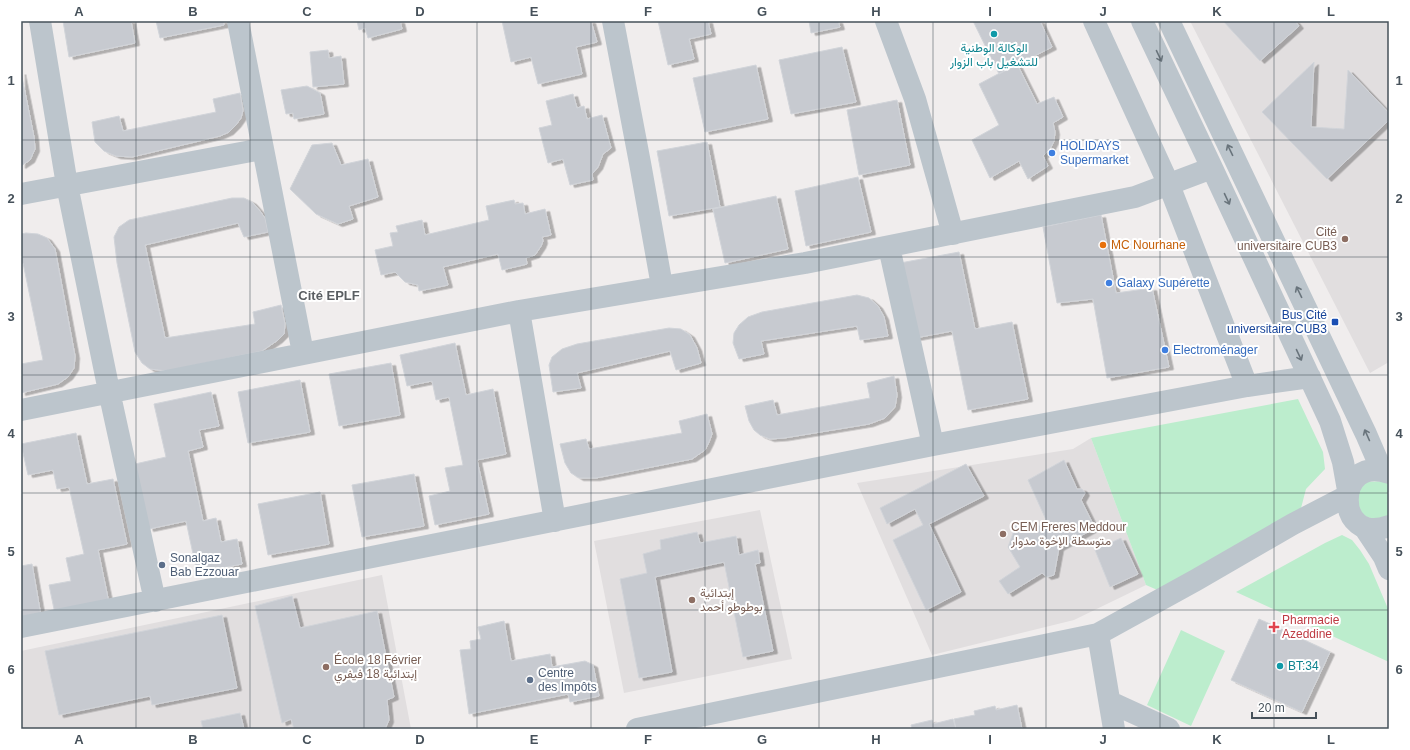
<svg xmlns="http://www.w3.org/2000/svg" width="1410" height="750" font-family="Arial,Vazirmatn,sans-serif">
  <defs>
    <filter id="shadow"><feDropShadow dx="4.5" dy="2.5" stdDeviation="0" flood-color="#0004"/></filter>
  </defs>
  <rect width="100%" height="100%" fill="#f0eded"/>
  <!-- education -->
  <path fill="#e1dedf" d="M1190 21H1389V362L1370 373Z
    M1091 438 1146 585 1074 620 932 655 857 483 1073 449Z
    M760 510 792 659 624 693 594 541Z
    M382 575 411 729H21V651Z"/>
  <!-- green -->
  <path fill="#bcedcd" d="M1298 399 1323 452 1325 469 1306 489 1300 512 1162 592 1146 585 1091 438Z
    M1389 481V517L1381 521 1360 515 1354 494 1362 482Z
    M1342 535 1352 540 1360 550 1369 564 1389 611V662L1236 592 1325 543Z
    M1181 630 1225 651 1191 726 1147 705Z"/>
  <!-- building -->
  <path fill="#c7cad0" stroke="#d1d4d9" filter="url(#shadow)" d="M63 21H131L135 43 69 57Z
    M156 21H223L224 25 160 38Z
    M357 21H400L402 29 368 38 365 28 359 30Z
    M502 21H591L597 42 576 47 582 74 538 84 531 57 511 62Z
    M658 21H708L711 34 689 39 694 59 668 65Z
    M809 21H838L840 27 811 33Z
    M973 21H1040L1052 47 999 74Z
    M1223 21H1295L1299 26 1260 61Z
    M842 47 856 102 791 114 779 60Z
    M328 50 329 58 341 56 344 84 313 87 310 52Z
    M1314 62 1311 127 1344 129 1348 70 1389 113V120L1327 179 1262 112Z
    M1017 64 1037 104 1054 97 1063 117 1053 123 1055 132 1054 141 1050 149 1043 156 1048 166 1028 179 1019 161 990 178 972 140 999 125 979 84Z
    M756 65 768 119 705 132 693 78Z
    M21 72 34 137 35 149 30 160 21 166Z
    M307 86 320 93 324 114 294 119 293 113 286 114 281 90Z
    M240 93 243 110 241 118 236 125 229 132 220 136 132 157 116 156 104 151 95 142 92 122 119 116 123 131 216 112 213 99Z
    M573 94 577 108 584 106 587 119 602 115 611 148 603 154 598 167 592 174 593 180 570 185 563 159 548 163 539 128 552 125 546 101Z
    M897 100 910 165 859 175 847 110Z
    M707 142 720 207 669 216 657 151Z
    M332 143 341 165 368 159 378 197 349 206 353 219 338 224 316 214 290 189 312 145Z
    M858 177 871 232 806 246 795 191Z
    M776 196 788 249 725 263 713 209Z
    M232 198H244L252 202 260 211 265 218 268 232 244 237 238 223 145 245 165 338 255 324 253 312 281 305 285 324 284 334 278 340 262 351 167 371 150 369 142 363 135 352 117 263 114 237 119 227 129 220Z
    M514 200 515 204 523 203 525 214 545 209 551 235 542 237 543 241 541 246 535 255 526 258 527 264 502 270 498 254 443 267 448 285 419 291 418 285 405 282 395 272 381 275 375 250 393 246 390 233 398 232 396 226 422 220 425 235 489 220 486 206Z
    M1101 215 1116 293 1152 288 1169 367 1107 378 1093 299 1057 303 1043 227Z
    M26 233 38 234 47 238 55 249 75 356 74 368 68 377 58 384 21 393V364L43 360 23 263 21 264V234Z
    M959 252 975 329 1012 322 1028 399 968 410 952 331 915 338 900 263Z
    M857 295 869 298 878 306 884 317 888 336 860 340 857 326 761 341 764 354 739 359 733 343 734 333 739 325 748 317 762 312Z
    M669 328 681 329 690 335 697 348 701 363 676 370 670 351 577 373 581 388 553 392 549 365 552 357 562 349 577 344Z
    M455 343 466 395 493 389 506 454 477 460 489 514 435 525 429 496 450 491 445 468 463 465 449 397 436 400 432 381 407 386 400 355Z
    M391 363 400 415 339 426 329 374Z
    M894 376 897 395 895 407 885 418 869 424 784 438 770 439 760 435 754 430 749 421 745 406 773 400 777 415 870 398 867 383Z
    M300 380 310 432 248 443 238 392Z
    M211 392 219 426 199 430 203 447 188 451 203 521 216 518 221 542 237 539 242 564 197 573 186 521 149 529 135 464 166 457 154 404Z
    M707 414 712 434 709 442 705 450 692 459 596 478H579L571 473 565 463 560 444 586 439 589 449 682 433 679 421Z
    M76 433 87 484 113 479 127 544 98 550 109 603 55 614 49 585 71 581 66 558 84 554 69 487 57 489 53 470 28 475 21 444Z
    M1064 460 1077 489H1082L1085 493 1081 500 1095 528 1059 548 1054 575 1047 577 1042 573 1008 594 999 581 1020 567 1008 547 1017 522 1033 528 1047 522 1028 480Z
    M966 464 984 496 929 524 961 592 926 610 893 540 923 525 915 509 887 524 880 508Z
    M414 474 424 526 362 537 352 485Z
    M320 492 329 544 268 555 258 504Z
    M697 532 700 543 736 536 739 555 758 550 760 563 755 564 773 651 743 657 724 562 655 577 672 672 639 678 620 579 647 573 643 554 661 549 660 540Z
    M1121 538 1138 574 1110 587 1095 550Z
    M32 564 41 616 21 619V566Z
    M292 596 300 628 377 611 394 697 387 700 389 720 385 729H294L291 719 282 723 255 606Z
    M222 615 237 688 152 705 150 696 59 715 45 651Z
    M1259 619 1330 652 1302 712 1231 680Z
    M504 621 511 661 550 654 552 667 585 661 593 665 599 696 570 702 568 694 469 714 460 650 471 649 470 641 481 639 478 627Z
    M1017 705 1022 729H956L954 719 975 715 974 711 995 706 996 710Z
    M240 713 244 729H203L201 721Z
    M953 719 956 729H910H912L911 725 932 720 933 724Z"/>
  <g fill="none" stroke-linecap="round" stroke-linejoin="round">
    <!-- minor -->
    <path stroke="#bcc5cc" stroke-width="22" d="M40 21 67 185 109 391 155 601
      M238 21 303 353
      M613 21 640 163 662 286
      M886 21 915 99 953 234
      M1094 21 1169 185 1247 386
      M1142 21 1212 168 1330 421 1343 462 1348 490
      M1169 21 1366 434 1382 471
      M21 194 262 149
      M889 247 933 445
      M519 311 555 521
      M21 410 519 311 805 263 1135 197 1212 168
      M1389 473C1334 453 1334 547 1389 526
      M1364 527 1384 557 1389 569
      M21 627 933 445 1247 386 1310 377
      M1098 634 1114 729
      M1110 702 1169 729
      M637 729 1098 634 1196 580 1293 524 1347 496"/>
  </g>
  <!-- one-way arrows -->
  <defs><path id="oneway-shaft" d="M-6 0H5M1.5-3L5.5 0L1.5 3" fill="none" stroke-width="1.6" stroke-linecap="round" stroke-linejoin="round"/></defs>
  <g stroke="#69747c">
    <use href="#oneway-shaft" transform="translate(1159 56) rotate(65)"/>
    <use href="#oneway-shaft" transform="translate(1230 150) rotate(-116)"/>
    <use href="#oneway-shaft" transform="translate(1227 199) rotate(65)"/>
    <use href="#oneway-shaft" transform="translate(1299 292) rotate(-116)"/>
    <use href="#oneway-shaft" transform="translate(1299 355) rotate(65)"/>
    <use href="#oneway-shaft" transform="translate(1367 435) rotate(-114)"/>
  </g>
  <!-- grid -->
  <path fill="none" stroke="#46515a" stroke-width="1" stroke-opacity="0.55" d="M136 21V729M250 21V729M364 21V729M477 21V729M591 21V729M705 21V729M819 21V729M933 21V729M1046 21V729M1160 21V729M1274 21V729M21 140H1389M21 257H1389M21 375H1389M21 493H1389M21 610H1389"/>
  <!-- markers -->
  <g fill="#0f9aa8" stroke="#fff" stroke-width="1.5">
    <circle cx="994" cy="34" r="4"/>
    <circle cx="1280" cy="666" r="4"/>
  </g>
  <g fill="#3f7fe0" stroke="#fff" stroke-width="1.5">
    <circle cx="1052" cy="153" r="4"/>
    <circle cx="1109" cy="283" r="4"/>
    <circle cx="1165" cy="350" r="4"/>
  </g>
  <g fill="#8d6e63" stroke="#fff" stroke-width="1.5">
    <circle cx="1345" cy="239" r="4"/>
    <circle cx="1003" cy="534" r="4"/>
    <circle cx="692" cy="600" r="4"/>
    <circle cx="326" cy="667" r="4"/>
  </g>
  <circle fill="#e8710a" stroke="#fff" stroke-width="1.5" cx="1103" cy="245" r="4"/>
  <rect fill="#1a4fb4" stroke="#fff" stroke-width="1.5" x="1331" y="318" width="8" height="8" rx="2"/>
  <g fill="#5c6f8a" stroke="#fff" stroke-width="1.5">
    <circle cx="162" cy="565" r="4"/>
    <circle cx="530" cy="680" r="4"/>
  </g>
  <path fill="#e0444e" stroke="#fff" stroke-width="1.5" d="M1272 621h4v4h4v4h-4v4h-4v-4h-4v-4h4z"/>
  <g text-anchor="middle" stroke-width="4" stroke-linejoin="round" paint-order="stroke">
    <!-- culture labels -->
    <g font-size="12" fill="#0d838f" stroke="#fff">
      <text x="994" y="52">الوكالة الوطنية<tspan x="994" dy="14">للتشغيل باب الزوار</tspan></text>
      <text x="1288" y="670" text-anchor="start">BT:34</text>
    </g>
    <!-- shop labels -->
    <g font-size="12" fill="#366cbe" stroke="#fff" text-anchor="start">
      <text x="1060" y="150">HOLIDAYS<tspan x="1060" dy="14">Supermarket</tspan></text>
      <text x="1117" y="287">Galaxy Supérette</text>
      <text x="1173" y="354">Electroménager</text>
    </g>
    <!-- education labels -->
    <g font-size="12" fill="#785e54" stroke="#fff" text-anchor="start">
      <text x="1337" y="236" text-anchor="end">Cité<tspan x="1337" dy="14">universitaire CUB3</tspan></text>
      <text x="1011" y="531">CEM Freres Meddour<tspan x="1011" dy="14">متوسطة الإخوة مدوار</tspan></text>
      <text x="700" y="597">إبتدائية<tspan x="700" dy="14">بوطوطو أحمد</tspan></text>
      <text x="334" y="664">École 18 Février<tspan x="334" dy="14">إبتدائية 18 فيفري</tspan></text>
    </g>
    <!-- food labels -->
    <g font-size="12" fill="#c56008" stroke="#fff" text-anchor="start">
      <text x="1111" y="249">MC Nourhane</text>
    </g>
    <!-- transit labels -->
    <g font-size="12" fill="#164399" stroke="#fff" text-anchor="end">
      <text x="1327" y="319">Bus Cité<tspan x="1327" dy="14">universitaire CUB3</tspan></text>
    </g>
    <!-- service labels -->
    <g font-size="12" fill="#4e5e75" stroke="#fff" text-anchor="start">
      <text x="170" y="562">Sonalgaz<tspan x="170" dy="14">Bab Ezzouar</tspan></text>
      <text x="538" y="677">Centre<tspan x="538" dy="14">des Impôts</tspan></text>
    </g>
    <!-- health labels -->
    <g font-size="12" fill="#be3a42" stroke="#fff" text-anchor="start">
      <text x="1282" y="624">Pharmacie<tspan x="1282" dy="14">Azeddine</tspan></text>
    </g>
    <!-- neighbourhood labels -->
    <g font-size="13" font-weight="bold" fill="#5a5e62" stroke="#fff">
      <text x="329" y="300">Cité EPLF</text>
    </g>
  </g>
  <!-- border -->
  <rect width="1410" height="750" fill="none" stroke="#ffffff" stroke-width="44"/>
  <!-- scale -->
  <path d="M1252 712v6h64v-6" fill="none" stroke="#46515a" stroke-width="2"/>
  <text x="1258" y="712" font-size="12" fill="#46515a" stroke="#ffffff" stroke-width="3" paint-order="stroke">20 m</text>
  <rect x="22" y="22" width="1366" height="706" fill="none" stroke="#46515a" stroke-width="1.5"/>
  <g font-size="13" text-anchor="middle" font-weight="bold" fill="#46515a">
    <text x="79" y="16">A</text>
    <text x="193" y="16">B</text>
    <text x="307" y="16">C</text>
    <text x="420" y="16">D</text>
    <text x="534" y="16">E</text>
    <text x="648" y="16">F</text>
    <text x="762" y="16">G</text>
    <text x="876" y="16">H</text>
    <text x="990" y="16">I</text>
    <text x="1103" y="16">J</text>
    <text x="1217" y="16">K</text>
    <text x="1331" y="16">L</text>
    <text x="11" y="85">1</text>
    <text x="1399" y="85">1</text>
    <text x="11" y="203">2</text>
    <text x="1399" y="203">2</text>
    <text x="11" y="321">3</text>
    <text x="1399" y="321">3</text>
    <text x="11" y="438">4</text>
    <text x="1399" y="438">4</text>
    <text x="11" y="556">5</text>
    <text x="1399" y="556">5</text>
    <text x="11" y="674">6</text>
    <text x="1399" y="674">6</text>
    <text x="79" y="744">A</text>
    <text x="193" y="744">B</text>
    <text x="307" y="744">C</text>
    <text x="420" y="744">D</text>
    <text x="534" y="744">E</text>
    <text x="648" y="744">F</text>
    <text x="762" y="744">G</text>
    <text x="876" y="744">H</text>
    <text x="990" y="744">I</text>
    <text x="1103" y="744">J</text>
    <text x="1217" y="744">K</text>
    <text x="1331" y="744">L</text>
  </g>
</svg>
